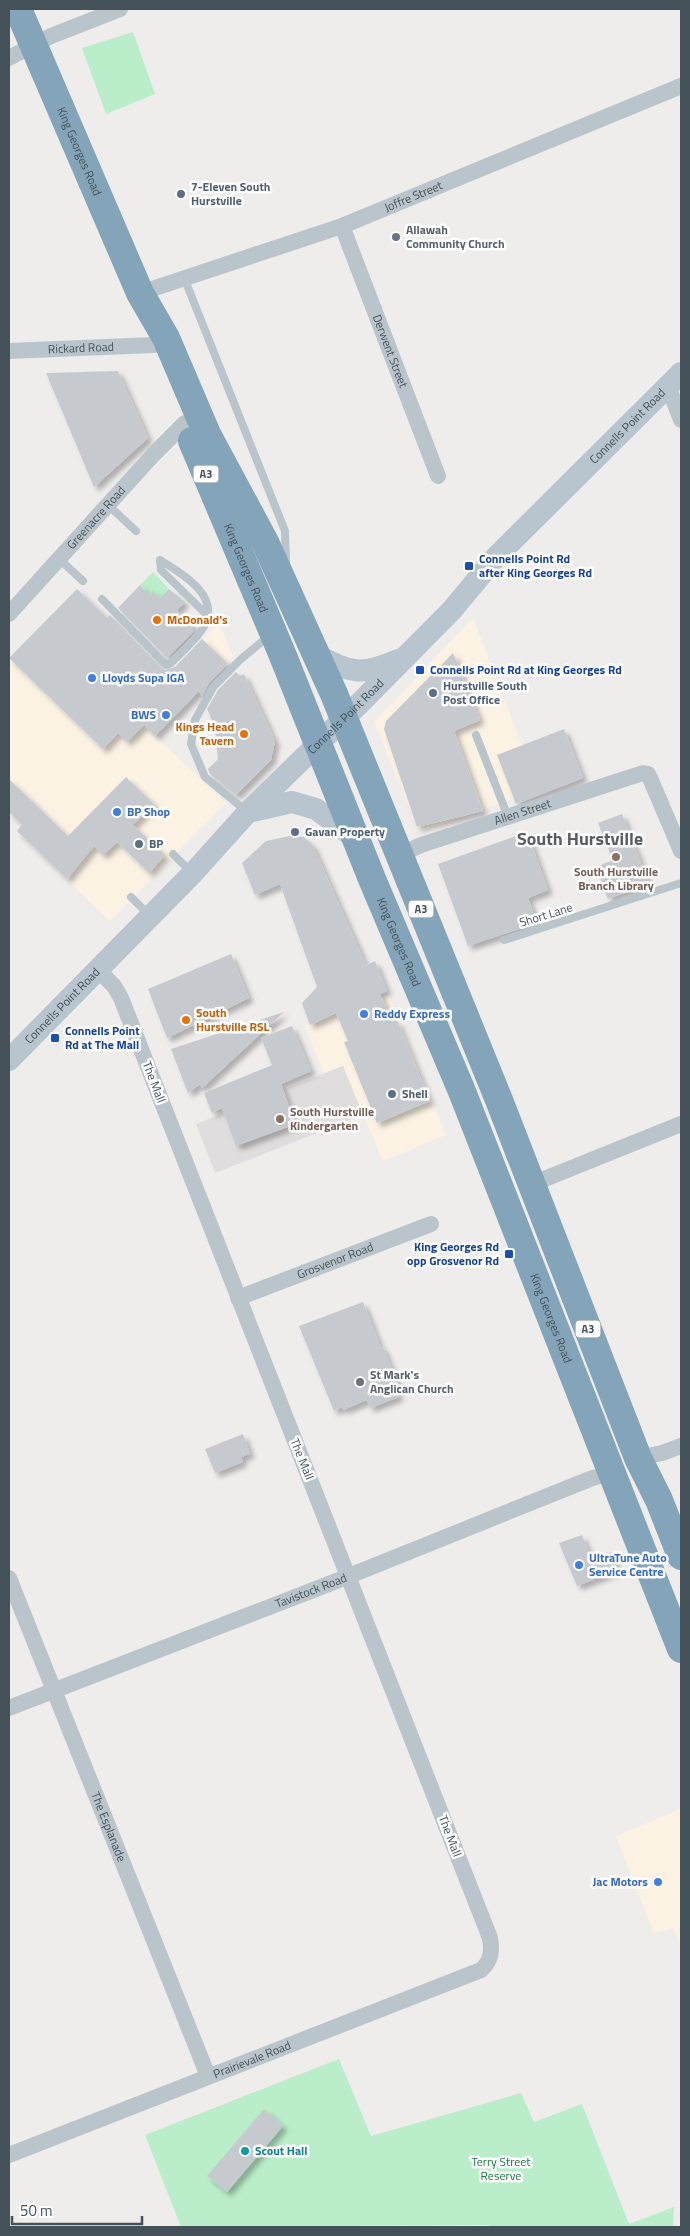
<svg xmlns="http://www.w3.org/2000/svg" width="690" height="2236" font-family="'Titillium Web',sans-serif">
  <defs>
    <filter id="shadow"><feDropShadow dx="4.5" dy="4.5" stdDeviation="2.5" flood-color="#0004"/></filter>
  </defs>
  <rect width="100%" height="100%" fill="#efecec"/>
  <!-- commercial -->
  <path fill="#fbf2e4" d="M77 589 166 676 219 623 233 656 155 736 226 803 110 921 17 831 22 824 9 812V658Z
    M473 618 539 790 424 830 417 827 374 722Z
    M389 995 446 1135 383 1161 343 1066 324 1074 305 1026Z
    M681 1809V1946L673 1928 654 1933 616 1836Z"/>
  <!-- education -->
  <path fill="#e0ddde" d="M343 1066 363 1115 215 1173 196 1124Z"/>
  <!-- green -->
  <path fill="#baedc9" d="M133 32 155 94 106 114 82 48Z
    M153 572 169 589 160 598 149 595 140 585Z
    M339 2059 371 2136 521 2093 534 2122 582 2104 629 2224 674 2207 673 2227H491L488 2225 181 2227 145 2135Z"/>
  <!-- building -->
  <path fill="#c6cacf" filter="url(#shadow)" d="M118 371 148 438 94 487 46 373Z
    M140 585 149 595 153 591 160 598 169 589 185 602 177 610 193 625 192 629 194 631 167 658 118 608Z
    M77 589 107 618 110 615 164 670 175 667 202 639 228 664 209 683 202 696 199 691 155 736 144 725 127 742 118 733 103 749 9 658Z
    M453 653 480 720 454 731 483 811 417 827 384 729 386 721Z
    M236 672 240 676 244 674 275 741 271 760 236 795 210 774 208 769 218 759 215 726 207 709 218 690Z
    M564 729 583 778 516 804 497 755Z
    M126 777 154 804 133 825 165 855 149 873 117 842 103 855 94 846 67 879 17 831 22 824 9 812V779L68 836Z
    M622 814 649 884 608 899 596 867 613 860 598 823Z
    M527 832 548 890 528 898 537 923 468 946 438 864Z
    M290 836 304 837 313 846 366 965 375 961 387 991 380 994 392 1022 397 1020 430 1101 377 1123 344 1042 348 1041 336 1013 310 1025 302 1003 317 987 280 884 255 895 242 863 266 841Z
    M231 954 249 998 167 1038 148 989Z
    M284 1012 202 1088 200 1084 188 1093 171 1049Z
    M292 1026 311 1071 281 1084 296 1124 236 1146 222 1108 212 1113 204 1093 272 1065 261 1038Z
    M363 1302 381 1348 383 1347 399 1387 396 1389 399 1397 370 1408 367 1400 343 1410 342 1407 334 1411 299 1326Z
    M243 1434 250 1454 241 1457 243 1462 215 1473 205 1449Z
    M582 1535 592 1559 611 1552 618 1570 577 1586 559 1543Z
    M264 2109 283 2126 227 2192 207 2176Z"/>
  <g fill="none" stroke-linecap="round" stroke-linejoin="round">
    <!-- lane -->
    <path stroke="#bac5cb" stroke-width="8" d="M185 280 285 531 286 563
      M108 505 136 531
      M59 559 83 581
      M160 560 161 570 207 615
      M102 599 166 665 171 663C181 652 197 640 204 626 221 595 181 573 160 560
      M476 735 508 817
      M246 811 205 777 191 744 195 720 213 687 241 659 270 635
      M173 854 191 872
      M131 897 149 915
      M504 940 681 883"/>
    <!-- street -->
    <g stroke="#bac5cb" stroke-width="16">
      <path d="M9 58 51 36 120 9"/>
      <path id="s1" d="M342 226 438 476"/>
      <path id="s2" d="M140 293 342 226 681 86"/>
      <path id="s3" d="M9 351 154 345"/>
      <path d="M668 386 681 420"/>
      <path id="s4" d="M9 614 153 455 185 423"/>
      <path id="s5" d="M399 855 421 845 643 773 648 774 650 778 681 851"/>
      <path d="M532 1184 681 1124"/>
      <path id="s6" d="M238 1298 431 1224"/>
      <path d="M638 1458 662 1453 681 1446"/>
      <path id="s7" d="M9 1578 208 2076"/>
      <path id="s8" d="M9 1708 339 1580 590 1479 612 1472"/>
      <path id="s9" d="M9 2155 481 1970C492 1960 492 1951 490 1938L121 998 114 986 97 969"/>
    </g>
    <!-- secondary -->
    <g stroke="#b8c5ce" stroke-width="22">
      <path d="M314 654C351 672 358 677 398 660"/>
      <path d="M248 812 292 802 316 809 355 838"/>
      <path id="s10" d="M9 1060 193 873 247 813 361 702 452 610 496 557 681 373"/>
    </g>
    <!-- highway -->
    <g stroke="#84a4ba" stroke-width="28">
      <path id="s11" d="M18 9 140 293 166 338 207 434 265 542 334 694 499 1100 638 1458 659 1500 681 1556"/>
      <path id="s12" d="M192 441 281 651 372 879 461 1089 681 1649"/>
    </g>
  </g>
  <!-- markers -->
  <g fill="#5c6f8a" stroke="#fff" stroke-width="2">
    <circle cx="181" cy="194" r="5"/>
    <circle cx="433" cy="693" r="5"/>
    <circle cx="295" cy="832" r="5"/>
    <circle cx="139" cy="844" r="5"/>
    <circle cx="392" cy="1094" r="5"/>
  </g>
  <g fill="#6b7280" stroke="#fff" stroke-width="2">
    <circle cx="396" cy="237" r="5"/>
    <circle cx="360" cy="1382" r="5"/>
  </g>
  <g fill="#1a4fb4" stroke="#fff" stroke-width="2">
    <rect x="464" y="561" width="10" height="10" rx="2.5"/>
    <rect x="415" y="665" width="10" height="10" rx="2.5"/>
    <rect x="50" y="1033" width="10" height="10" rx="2.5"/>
    <rect x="504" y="1249" width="10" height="10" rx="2.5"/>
  </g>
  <g fill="#e8710a" stroke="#fff" stroke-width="2">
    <circle cx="157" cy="620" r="5"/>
    <circle cx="244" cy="734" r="5"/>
    <circle cx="186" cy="1020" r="5"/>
  </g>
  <g fill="#3f7fe0" stroke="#fff" stroke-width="2">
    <circle cx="92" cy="678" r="5"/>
    <circle cx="166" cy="715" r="5"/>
    <circle cx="117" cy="812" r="5"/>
    <circle cx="364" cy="1014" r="5"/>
    <circle cx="579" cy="1565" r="5"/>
    <circle cx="658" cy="1882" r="5"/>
  </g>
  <g fill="#8d6e63" stroke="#fff" stroke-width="2">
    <circle cx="616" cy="857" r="5"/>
    <circle cx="280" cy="1119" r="5"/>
  </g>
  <circle fill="#0f9aa8" stroke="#fff" stroke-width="2" cx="245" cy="2151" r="5"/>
  <g text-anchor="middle" stroke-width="5" stroke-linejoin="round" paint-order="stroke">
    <!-- shield labels -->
    <g fill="#fff" stroke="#7d858b" stroke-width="1">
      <rect x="193.5" y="465.5" width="25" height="17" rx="4"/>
      <rect x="408.5" y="900.5" width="25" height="17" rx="4"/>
      <rect x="575.5" y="1320.5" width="25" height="17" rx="4"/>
    </g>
    <g font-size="11" font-weight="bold" fill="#455159">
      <text x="206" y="478">A3</text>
      <text x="421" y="913">A3</text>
      <text x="588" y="1333">A3</text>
    </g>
    <!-- street labels -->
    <g font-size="12" fill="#455159" stroke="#fff">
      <text dy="4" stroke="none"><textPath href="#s11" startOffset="155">King Georges Road</textPath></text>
      <text dy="4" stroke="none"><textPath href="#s2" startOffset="290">Joffre Street</textPath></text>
      <text dy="4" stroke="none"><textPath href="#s3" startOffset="72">Rickard Road</textPath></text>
      <text dy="4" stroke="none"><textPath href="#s1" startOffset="134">Derwent Street</textPath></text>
      <text dy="4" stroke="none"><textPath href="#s10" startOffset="886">Connells Point Road</textPath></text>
      <text dy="4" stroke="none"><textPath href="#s4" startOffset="130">Greenacre Road</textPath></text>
      <text dy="4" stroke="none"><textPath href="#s12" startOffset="138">King Georges Road</textPath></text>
      <text dy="4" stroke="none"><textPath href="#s10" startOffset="481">Connells Point Road</textPath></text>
      <text dy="4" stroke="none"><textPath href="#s5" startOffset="131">Allen Street</textPath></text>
      <text transform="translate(546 915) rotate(-17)" y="4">Short Lane</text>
      <text dy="4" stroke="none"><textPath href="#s12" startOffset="542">King Georges Road</textPath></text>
      <text dy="4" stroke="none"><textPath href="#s10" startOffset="76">Connells Point Road</textPath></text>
      <text transform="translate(154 1082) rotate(69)" y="4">The Mall</text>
      <text dy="4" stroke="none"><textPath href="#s6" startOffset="104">Grosvenor Road</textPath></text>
      <text dy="4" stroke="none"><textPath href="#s12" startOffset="948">King Georges Road</textPath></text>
      <text transform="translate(302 1459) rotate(68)" y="4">The Mall</text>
      <text dy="4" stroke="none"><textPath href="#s8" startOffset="324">Tavistock Road</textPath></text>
      <text dy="4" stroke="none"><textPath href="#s7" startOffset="268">The Esplanade</textPath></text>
      <text transform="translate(450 1836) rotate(69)" y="4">The Mall</text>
      <text dy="4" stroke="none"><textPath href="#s9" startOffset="261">Prairievale Road</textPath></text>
    </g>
    <!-- service labels -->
    <g font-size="12" font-weight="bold" fill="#4e5e75" stroke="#fff" text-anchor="start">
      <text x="191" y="191">7-Eleven South<tspan x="191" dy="14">Hurstville</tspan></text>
      <text x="443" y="690">Hurstville South<tspan x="443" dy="14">Post Office</tspan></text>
      <text x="305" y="836">Gavan Property</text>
      <text x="149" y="848">BP</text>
      <text x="402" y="1098">Shell</text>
    </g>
    <!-- worship labels -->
    <g font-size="12" font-weight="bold" fill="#5b616d" stroke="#fff" text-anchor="start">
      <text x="406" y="234">Allawah<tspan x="406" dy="14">Community Church</tspan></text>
      <text x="370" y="1379">St Mark's<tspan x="370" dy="14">Anglican Church</tspan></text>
    </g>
    <!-- transit labels -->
    <g font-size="12" font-weight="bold" fill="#164399" stroke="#fff" text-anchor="start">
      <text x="479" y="563">Connells Point Rd<tspan x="479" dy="14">after King Georges Rd</tspan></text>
      <text x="430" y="674">Connells Point Rd at King Georges Rd</text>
      <text x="65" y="1035">Connells Point<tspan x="65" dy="14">Rd at The Mall</tspan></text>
      <text x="499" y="1251" text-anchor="end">King Georges Rd<tspan x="499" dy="14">opp Grosvenor Rd</tspan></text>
    </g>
    <!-- food labels -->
    <g font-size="12" font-weight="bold" fill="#c56008" stroke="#fff" text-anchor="start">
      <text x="167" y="624">McDonald's</text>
      <text x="234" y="731" text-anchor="end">Kings Head<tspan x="234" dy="14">Tavern</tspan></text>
      <text x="196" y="1017">South<tspan x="196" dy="14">Hurstville RSL</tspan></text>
    </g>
    <!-- shop labels -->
    <g font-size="12" font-weight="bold" fill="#366cbe" stroke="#fff" text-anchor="start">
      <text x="102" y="682">Lloyds Supa IGA</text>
      <text x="156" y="719" text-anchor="end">BWS</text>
      <text x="127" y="816">BP Shop</text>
      <text x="374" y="1018">Reddy Express</text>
      <text x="589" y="1562">UltraTune Auto<tspan x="589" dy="14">Service Centre</tspan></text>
      <text x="648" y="1886" text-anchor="end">Jac Motors</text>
    </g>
    <!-- education labels -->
    <g font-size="12" font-weight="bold" fill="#785e54" stroke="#fff">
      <text x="616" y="876">South Hurstville<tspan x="616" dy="14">Branch Library</tspan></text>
      <text x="290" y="1116" text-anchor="start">South Hurstville<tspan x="290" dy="14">Kindergarten</tspan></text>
    </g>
    <!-- culture labels -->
    <g font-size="12" font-weight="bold" fill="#0d838f" stroke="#fff" text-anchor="start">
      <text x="255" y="2155">Scout Hall</text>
    </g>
    <!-- park labels -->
    <g font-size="12" fill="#19773f" stroke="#fff">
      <text x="501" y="2166">Terry Street<tspan x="501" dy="14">Reserve</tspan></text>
    </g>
    <!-- district labels -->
    <g font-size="18" font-weight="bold" fill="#595d61" stroke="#fff">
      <text x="580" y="845">South Hurstville</text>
    </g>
  </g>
  <!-- border -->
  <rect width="690" height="2236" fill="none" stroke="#455159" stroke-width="20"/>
  <!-- scale -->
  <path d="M12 2216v8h130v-8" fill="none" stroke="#455159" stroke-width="2.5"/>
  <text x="20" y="2216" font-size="15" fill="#455159" stroke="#ffffff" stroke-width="4" paint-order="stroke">50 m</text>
</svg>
